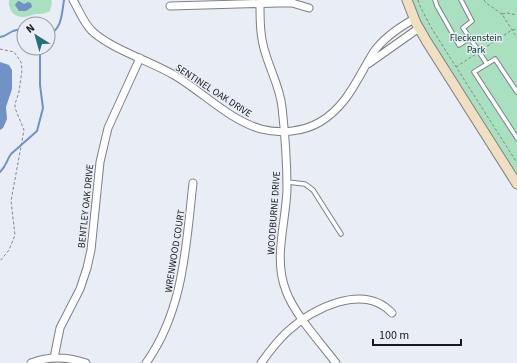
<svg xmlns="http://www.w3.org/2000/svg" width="517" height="363" font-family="'Source Sans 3',sans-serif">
  <rect width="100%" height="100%" fill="#e9edf5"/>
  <!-- green -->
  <path fill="#a8e0c0" d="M9 0H51L52 2 50 11C44 14 42 14 35 14 31 15 27 17 23 17 13 17 8 9 9 0Z
    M407 0H517V184L427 42Z"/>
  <!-- water -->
  <path fill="#7192c6" d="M19 1 24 4 28 2 31 3 32 7 26 11H19L15 5 17 2Z
    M0 62 9 65 12 70V89L6 107 7 119 3 128 0 130Z"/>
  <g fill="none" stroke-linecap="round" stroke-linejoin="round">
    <!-- stream -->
    <path stroke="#7192c6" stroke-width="2" d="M48 34C62 31 62 12 64 0
      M0 37 4 36 13 31 24 28
      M0 172C7 165 6 161 11 154L37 131 43 108 40 85V48"/>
    <defs>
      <path id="lane" d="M435 0 437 6 459 45 470 38 485 61 487 64 474 72 517 138
        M461 0 472 21 463 28 470 38
        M487 64 495 59 517 92
        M287 182 305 184 313 190 341 234"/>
      <path id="street" d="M73 0C79 10 83 22 92 31 111 49 150 61 174 75 203 92 229 120 261 129 280 134 303 132 320 122 347 106 357 79 373 53 383 38 398 28 414 19
        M260 4C260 21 260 38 266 55 271 72 280 88 282 107 285 134 287 162 287 189 286 223 273 258 286 291 295 315 320 342 336 363
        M170 6 278 3H292L309 8
        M368 64 419 28
        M54 358 60 328 80 289 87 268 91 250 100 162 108 128 140 58
        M31 363C49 356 68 357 86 363
        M146 363C184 310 186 245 193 183
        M261 363C269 352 277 341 287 332 312 309 363 282 392 313"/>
      <path id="secondary" d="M407 0 416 23 427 42 517 184"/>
    </defs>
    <!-- lane casing -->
    <use href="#lane" stroke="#7c8087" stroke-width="5.5"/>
    <!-- street casing -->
    <use href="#street" stroke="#7c8087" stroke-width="9"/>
    <!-- secondary casing -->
    <use href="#secondary" stroke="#7c8087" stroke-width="11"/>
    <!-- path -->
    <path stroke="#86898e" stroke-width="1" stroke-dasharray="3 2" stroke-linecap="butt" d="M418 0 420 6 432 29 517 163
      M484 0 486 3 502 14 517 38
      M502 14 507 13 517 15
      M0 49 14 52 21 62 22 70 19 92 15 104V108L24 130 11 201 15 235 9 250 0 261
      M483 49 512 30 517 29
      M456 67 476 54"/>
    <!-- lane -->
    <use href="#lane" stroke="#fff" stroke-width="3.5"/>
    <!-- street -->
    <use href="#street" stroke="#fff" stroke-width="7"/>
    <!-- secondary -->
    <use href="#secondary" stroke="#f0dfc0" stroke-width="9"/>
  </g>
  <g text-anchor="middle" stroke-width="3" stroke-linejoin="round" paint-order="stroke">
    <!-- park labels -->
    <g font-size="10" fill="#09412a" stroke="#e9edf5">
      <text x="476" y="41">Fleckenstein<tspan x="476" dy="12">Park</tspan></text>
    </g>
    <!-- street labels -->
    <g font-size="10" fill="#18191c" stroke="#e9edf5">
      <text transform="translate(214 90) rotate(33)" y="4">SENTINEL OAK DRIVE</text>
      <text transform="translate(85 206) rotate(-84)" y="4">BENTLEY OAK DRIVE</text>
      <text transform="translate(273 213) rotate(-86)" y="4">WOODBURNE DRIVE</text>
      <text transform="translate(174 251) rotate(-81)" y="4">WRENWOOD COURT</text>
    </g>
  </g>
  <!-- north arrow -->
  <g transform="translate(36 36) rotate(323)"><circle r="19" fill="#e9edf5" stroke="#95989e"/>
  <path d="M0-3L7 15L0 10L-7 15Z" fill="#286f7c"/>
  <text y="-6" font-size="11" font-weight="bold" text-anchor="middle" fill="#18191c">N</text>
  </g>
  <!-- scale -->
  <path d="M373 339v6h88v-6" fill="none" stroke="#18191c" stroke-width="2"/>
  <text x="379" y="339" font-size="12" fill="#18191c" stroke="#e9edf5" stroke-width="3" paint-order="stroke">100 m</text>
</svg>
